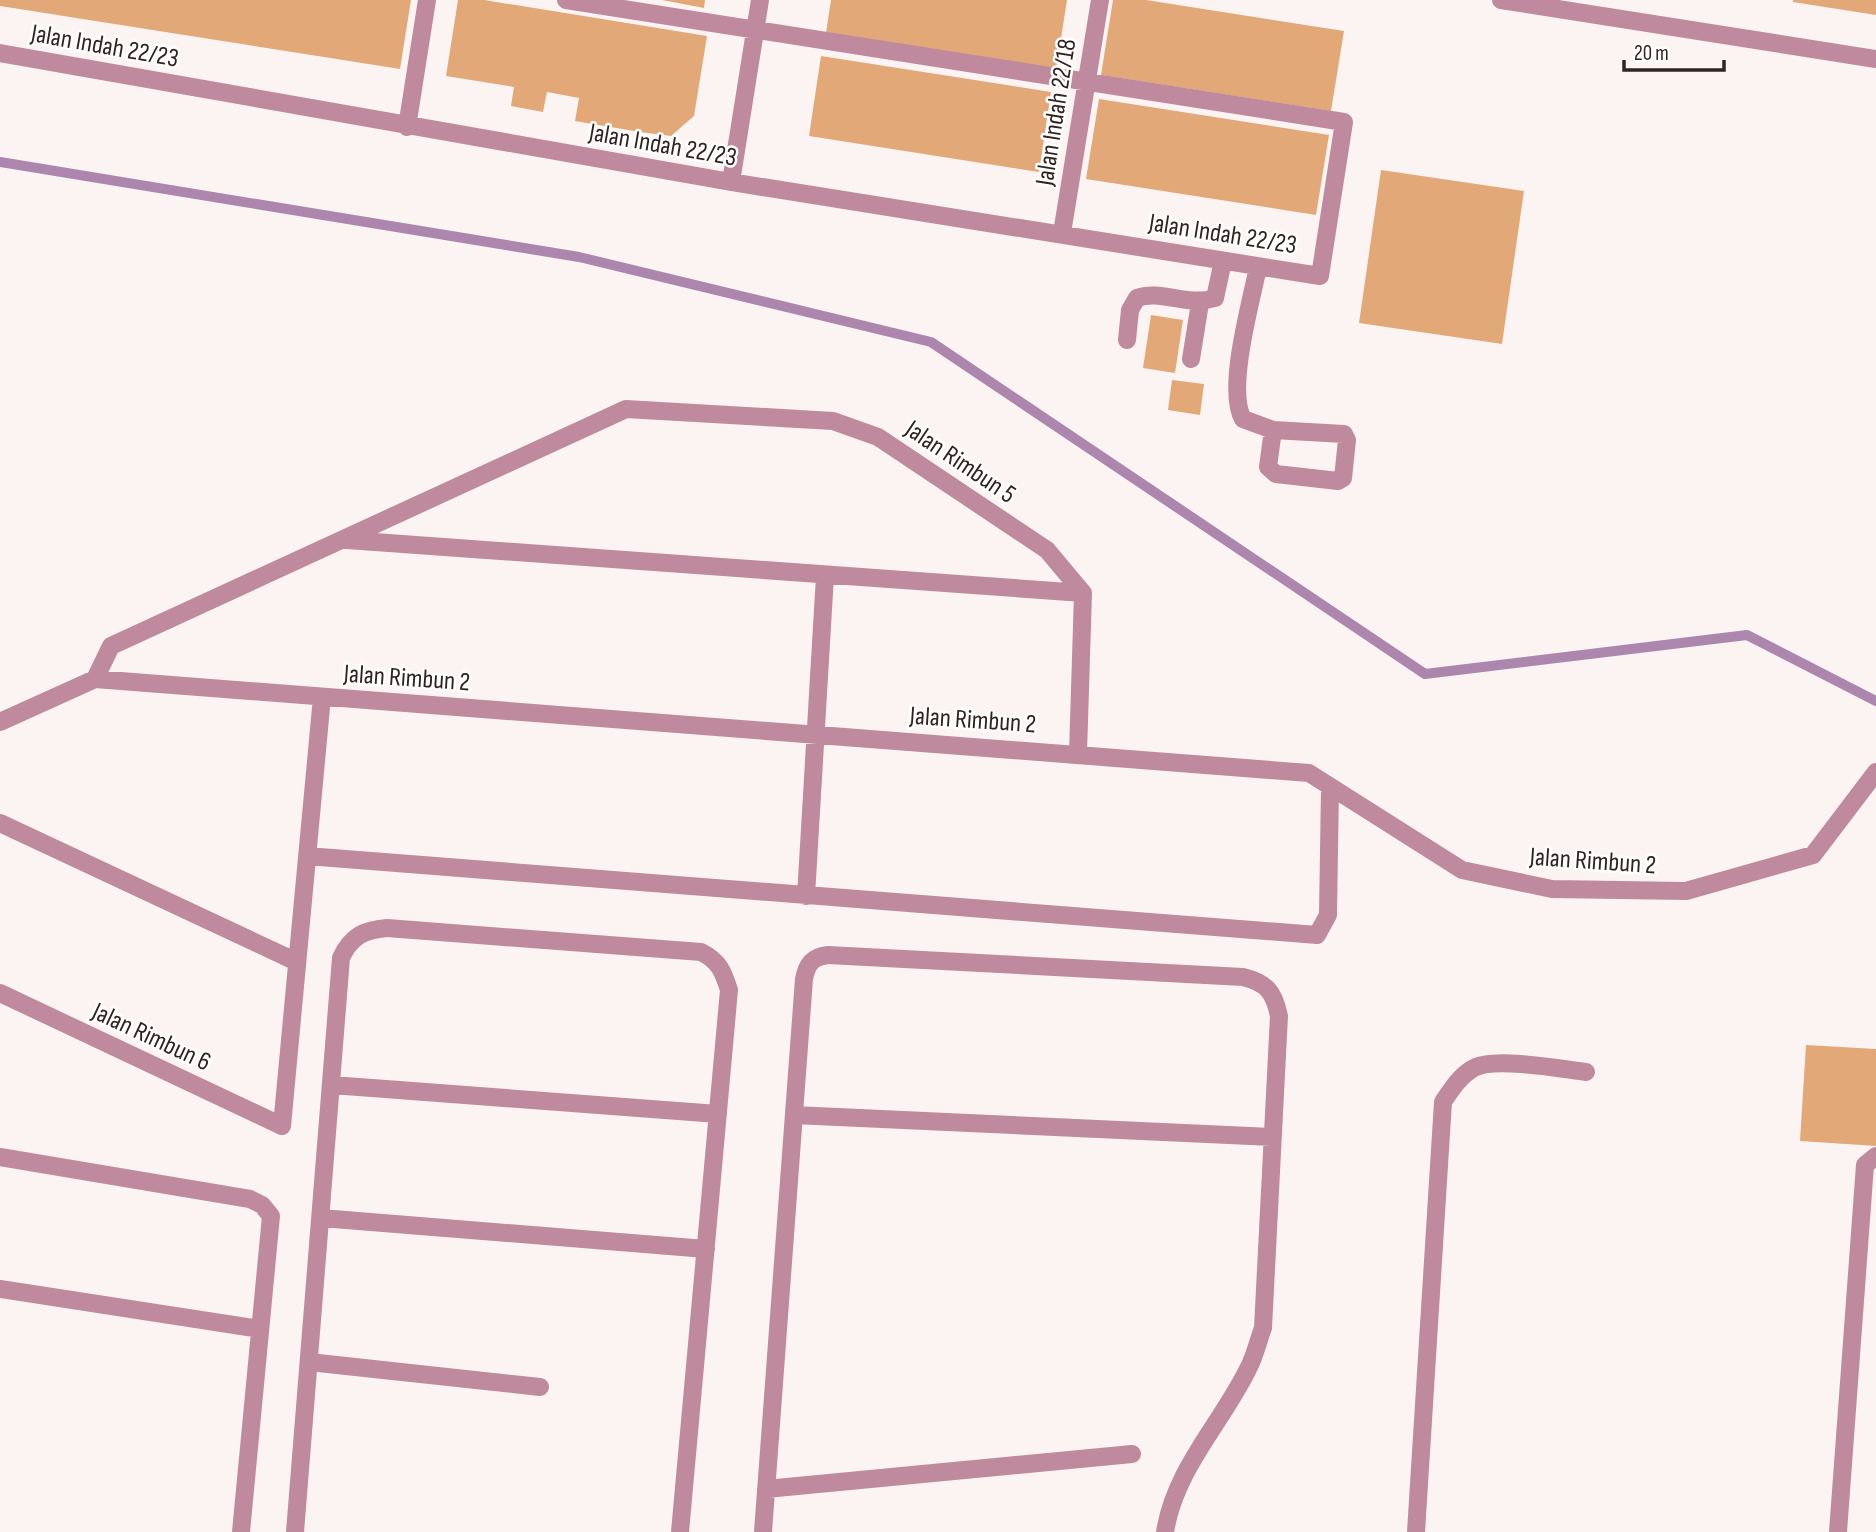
<svg xmlns="http://www.w3.org/2000/svg" width="1876" height="1532" font-family="'Sofia Sans Condensed',sans-serif">
  <rect width="100%" height="100%" fill="#fcf4f3"/>
  <g fill="none" stroke-linecap="round" stroke-linejoin="round">
    <!-- stream -->
    <path stroke="#ad86ae" stroke-width="10" d="M0 162 579 257 931 342 1425 674 1747 635 1876 701"/>
  </g>
  <!-- building -->
  <path fill="#e2a877" d="M0 0H411L400 69 0 6Z
    M458 0H484L707 36 694 116 671 136 640 132 575 121 579 98 547 92 543 112 511 106 514 87 446 76Z
    M662 0H705L704 8Z
    M831 0H1067L1056 70 826 33Z
    M1113 0H1146L1344 31 1331 111 1101 75Z
    M1793 0H1876V15L1793 2Z
    M821 56 1051 92 1039 172 809 136Z
    M1099 99 1329 135 1316 215 1086 179Z
    M1381 170 1524 191 1502 344 1359 323Z
    M1151 315 1183 320 1175 373 1143 368Z
    M1172 380 1204 384 1200 415 1168 410Z
    M1806 1045 1876 1049V1146L1800 1141Z"/>
  <g fill="none" stroke-linecap="round" stroke-linejoin="round">
    <!-- minor -->
    <path stroke="#bf8a9e" stroke-width="18" d="M1501 0 1876 59
      M0 53 731 182 1320 276 1344 122 566 0
      M407 127 427 0
      M731 182 760 0
      M1062 233 1100 0
      M1258 267C1251 303 1226 389 1243 419L1273 430 1268 467 1276 474 1338 481 1343 478 1347 440 1344 434 1273 430
      M1127 340 1130 310 1137 298C1161 289 1186 307 1215 298L1223 261
      M1191 359 1200 303
      M347 540 1083 593
      M95 679 111 646 626 409 833 421 878 437 1047 550 1083 593 1078 754
      M0 722 95 679 1309 773 1462 870 1552 889 1686 891 1813 855 1876 772
      M0 823 297 962
      M307 856 1317 935 1328 915 1330 788
      M806 896 825 576
      M0 993 282 1126 322 697
      M332 1085 718 1114
      M794 1115 1272 1137
      M0 1157 250 1199 262 1205 271 1216 241 1532
      M321 1218 706 1249
      M0 1289 260 1329
      M309 1362 540 1387
      M766 1489 1132 1454
      M295 1532 341 958C351 936 364 930 387 928L701 952C719 961 723 971 729 990L680 1532
      M763 1532 804 979C807 964 812 957 828 955L1243 977C1267 983 1274 992 1279 1016L1263 1328C1258 1341 1255 1356 1248 1369 1221 1424 1175 1469 1165 1532
      M1416 1532 1443 1102C1451 1090 1459 1077 1472 1069 1492 1056 1561 1069 1586 1072
      M1838 1532 1865 1165 1876 1156"/>
  </g>
  <g text-anchor="middle" stroke-width="5" stroke-linejoin="round" paint-order="stroke">
    <!-- street labels -->
    <g font-size="26" fill="#312321" stroke="#fff">
      <text transform="translate(105 45) rotate(10)" y="9">Jalan Indah 22/23</text>
      <text transform="translate(1055 112) rotate(-81)" y="9">Jalan Indah 22/18</text>
      <text transform="translate(663 144) rotate(10)" y="9">Jalan Indah 22/23</text>
      <text transform="translate(1223 233) rotate(9)" y="9">Jalan Indah 22/23</text>
      <text transform="translate(961 461) rotate(34)" y="9">Jalan Rimbun 5</text>
      <text transform="translate(407 677) rotate(4)" y="9">Jalan Rimbun 2</text>
      <text transform="translate(973 719) rotate(4)" y="9">Jalan Rimbun 2</text>
      <text transform="translate(1593 860) rotate(4)" y="9">Jalan Rimbun 2</text>
      <text transform="translate(152 1036) rotate(25)" y="9">Jalan Rimbun 6</text>
    </g>
  </g>
  <!-- scale -->
  <path d="M1624 60v10h100v-10" fill="none" stroke="#312321" stroke-width="3.5"/>
  <text x="1634" y="60" font-size="21" fill="#312321" stroke="#ffffff" stroke-width="5" paint-order="stroke">20 m</text>
</svg>
